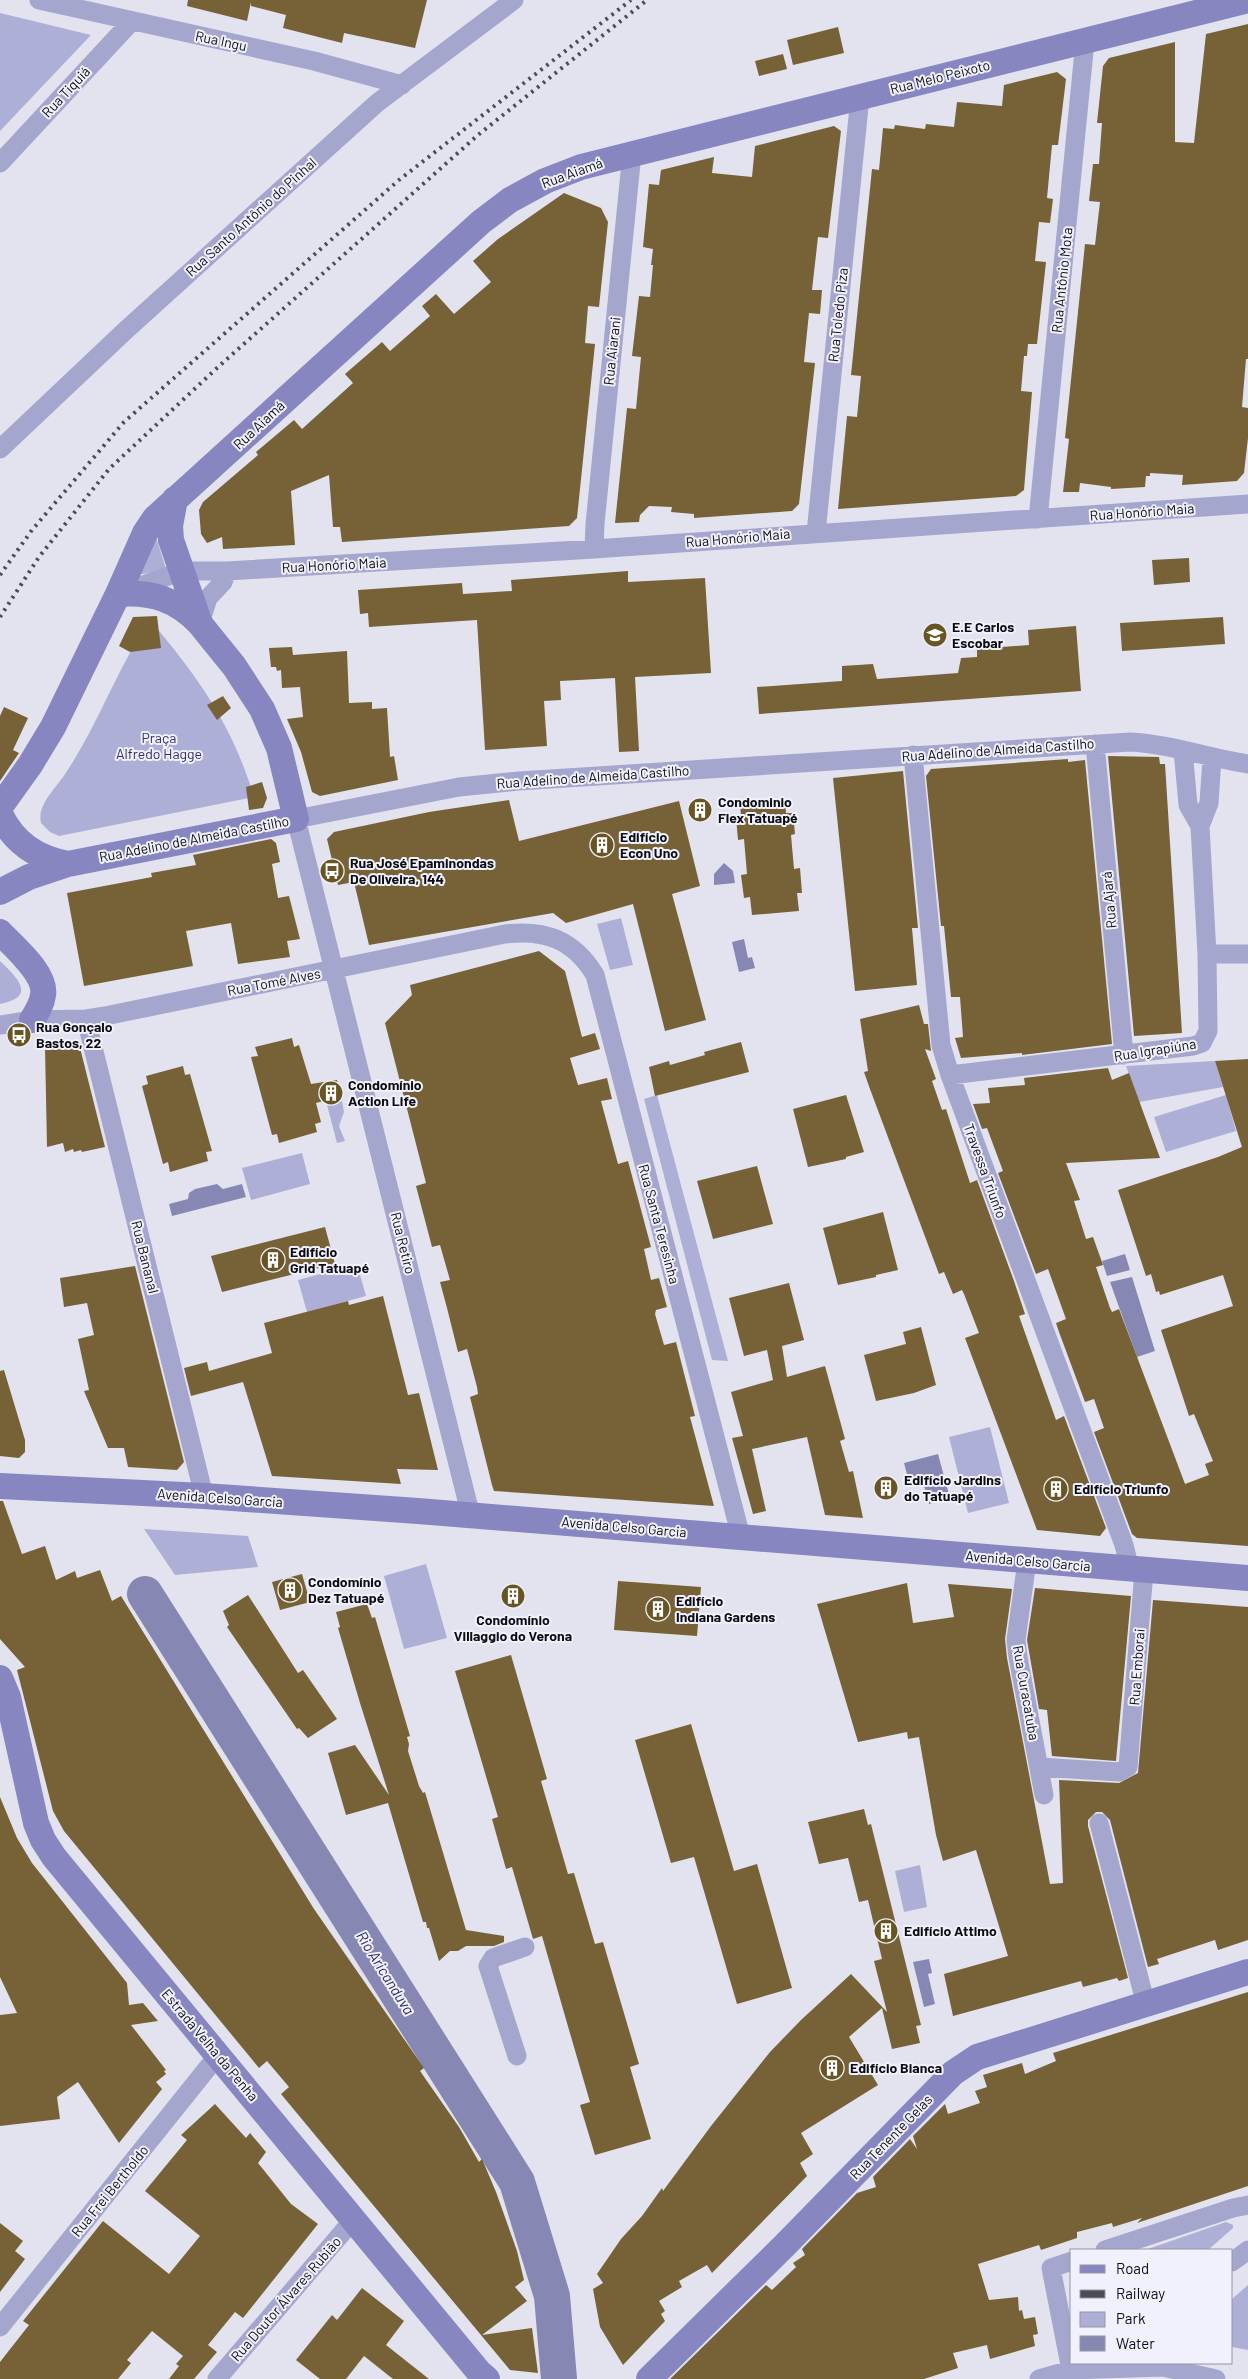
<svg xmlns="http://www.w3.org/2000/svg" width="1248" height="2379" font-family="Barlow,sans-serif">
  <rect width="100%" height="100%" fill="#e3e3f0"/>
  <!-- green -->
  <path fill="#aeafd6" d="M0 13 91 35 0 131Z
    M156 537 166 569 138 575Z
    M150 620C198 677 232 724 254 797L59 836 50 832 41 823C37 806 53 791 63 777 97 728 116 670 150 620Z
    M621 918 633 965 610 970 597 924Z
    M0 961C18 978 37 997 0 1004Z
    M1215 1061 1223 1087 1139 1102 1126 1066Z
    M657 1095 728 1361 712 1360 644 1099Z
    M1226 1095 1236 1131 1166 1152 1154 1117Z
    M342 1101 344 1112 339 1126 345 1141 337 1143 327 1105Z
    M302 1153 310 1184 251 1200 242 1168Z
    M357 1264 366 1296 307 1312 298 1280Z
    M990 1427 1009 1503 968 1513 949 1437Z
    M144 1529 248 1536 258 1567 175 1575Z
    M426 1564 447 1638 404 1649 384 1576Z
    M920 1865 927 1907 904 1912 895 1871Z
    M1226 2222 1233 2225V2228L1208 2250H1145Z
    M1248 2285V2350L1232 2347V2299Z"/>
  <!-- water -->
  <path fill="#8787b4" d="M724 863 733 871 735 883 714 885V874Z
    M744 939 748 958 752 957 755 968 739 972 732 942Z
    M217 1184 223 1189 242 1184 246 1197 172 1216 169 1204 188 1199 189 1193 195 1189Z
    M1125 1254 1130 1270 1107 1276 1102 1261Z
    M1132 1277 1155 1351 1137 1357 1110 1282Z
    M938 1454 950 1498 929 1504 922 1478 909 1482 904 1463Z
    M929 1959 932 1973 928 1974 935 2004 924 2007 913 1962Z"/>
  <g fill="none" stroke-linecap="round" stroke-linejoin="round">
    <!-- river -->
    <path stroke="#8787b4" stroke-width="36" d="M145 1594 517 2182 552 2296 559 2379"/>
  </g>
  <!-- building -->
  <path fill="#766236" d="M188 0H427L415 48 344 33 342 43 283 28 286 15 251 6V2L247 21 187 6Z
    M1248 24V359H1246L1242 407 1248 408V438L1244 473 1237 481 1182 485 1183 475 1150 473V476H1146L1145 487 1111 489V487L1080 483 1079 492H1063L1069 439 1065 438 1085 244 1095 245 1100 202 1089 201 1093 164H1099L1102 123H1097L1103 66 1109 58 1175 42V142L1194 143 1206 34Z
    M838 27 844 53 793 65 787 40Z
    M783 54 787 69 759 76 755 61Z
    M1057 72 1066 79 1058 145H1052L1047 198 1053 199 1050 223 1039 222 1035 261 1046 262 1037 344H1028L1027 356H1024L1021 391 1032 392 1024 490 1016 496 838 509 847 416 857 417 861 376 851 375 872 169 879 170 883 128 894 129 895 125 925 129 926 124 954 127 957 102 1002 106 1004 85Z
    M834 126 841 131 828 238 818 237 812 290H822L820 314 809 313 804 362 815 363 799 504 792 511 694 518V514L671 512 672 507 649 506 640 515 639 522 615 523 627 408 636 409 641 357 632 356 639 296 650 297 653 265H651L653 249 643 247 649 184 659 185 661 170 714 157 712 173 752 177 755 146Z
    M564 193 601 208 608 222 599 307 588 306 585 343 595 344 577 518 569 526 342 542 340 527H333L329 475 291 491 295 545 223 549 222 537 207 543 201 534 199 510 203 502 258 455 256 452 294 420 302 429 353 383 345 374 382 342 390 351 430 316 422 306 436 294 454 314 491 282 473 261 498 239Z
    M1189 558 1190 582 1154 585 1152 560Z
    M628 571V582L705 578 711 673 635 677 639 751 619 752 615 678 560 681 561 700 544 701 547 746 485 750 477 620 369 627 368 613 360 614 358 590 462 583 463 594 512 591 511 580Z
    M157 616 161 648 130 652 119 646 133 617Z
    M1223 617 1225 644 1122 651 1120 623Z
    M1076 626 1081 691 759 714 757 687 842 681V666L873 664 877 679 958 673 961 658 977 657V649L1029 645 1028 630Z
    M292 647 293 655 347 651 349 703 372 702V709L387 708 390 757 394 756 398 780 320 796 312 792 301 752 287 719 303 717 300 687 282 688 281 670 277 671 276 667H271L269 648Z
    M223 696 231 708 217 720 207 705Z
    M4 707 28 718 13 750 19 753 0 781V716Z
    M1108 756 1159 757 1160 764H1165L1182 1033 1134 1036Z
    M1068 759V762L1085 760 1112 1044 1022 1055V1053L961 1058 955 1038 963 1037 960 997H951L944 926H941L926 776 931 769Z
    M903 771 918 928H912L917 985 855 991 833 778Z
    M262 782 267 798 263 808 249 810 246 787Z
    M785 798 786 813H793L795 834 791 835 794 869 800 868 802 893H797L799 911 752 915 750 897 744 898 741 875 747 874 744 839 738 840 736 817 741 816 740 802Z
    M509 800 519 841 679 801 700 886 672 894 706 1020 665 1031 633 904 566 923 553 913 369 945 354 882 338 885 327 839 334 832 429 812Z
    M271 839 276 843 280 862 272 864 278 898 289 896 300 939 287 941 290 957 238 964 231 923 186 931 193 966 84 986 67 893 152 877 151 873 196 865 193 855Z
    M539 951 565 971 582 1037 595 1033 600 1049 570 1058 578 1085 607 1078 612 1099 601 1101 618 1164 628 1161 651 1247 644 1249 651 1280 659 1278 667 1307 656 1310 655 1314 664 1345 676 1342 695 1416 690 1417 714 1506 494 1491 492 1485 470 1397 478 1394 477 1387 467 1349 458 1352 447 1308 440 1282 450 1280 440 1245 432 1247 416 1186 426 1183 385 1023 412 995 410 985Z
    M919 1005 924 1024H928L931 1051 925 1049 936 1079 932 1081 942 1110 946 1109 970 1183 977 1180 1014 1281 1025 1314 1019 1316 1056 1420 1064 1416 1106 1528 1100 1536 1037 1530 965 1338 979 1333 964 1294 962 1290 953 1294 944 1272 939 1274 870 1089 864 1072 868 1071 860 1019Z
    M292 1038 294 1047 299 1045 311 1084 337 1080 341 1096 316 1103 321 1122 315 1124 317 1132 279 1143 277 1134 272 1135 251 1057 258 1056 255 1047Z
    M78 1040 105 1147 82 1152 81 1150 74 1152 73 1149 65 1152 63 1143 47 1147 45 1047Z
    M741 1042 749 1072 655 1096 649 1067 669 1061 670 1065 705 1055 704 1052Z
    M1248 1059V1546L1137 1538 1132 1534 1094 1432 1104 1428 1094 1399 1085 1402 1059 1332 1056 1323 1066 1319 1048 1269 1036 1274 998 1173 1003 1171 987 1128 982 1129 973 1104 990 1103 988 1088 1025 1085 1024 1078 1108 1068 1112 1080 1129 1073 1160 1158 1066 1163 1080 1200 1074 1201 1086 1239 1093 1237 1103 1265 1096 1267 1110 1308 1112 1312 1119 1309 1185 1484 1209 1475 1205 1464 1213 1461 1194 1414 1189 1416 1161 1330 1233 1306 1223 1275 1160 1295 1159 1291 1156 1292 1151 1274 1146 1276 1118 1190 1218 1157 1242 1147 1215 1061Z
    M183 1066 185 1075 190 1074 212 1151 206 1152 208 1161 170 1172 168 1162 163 1164 142 1086 148 1084 146 1076Z
    M846 1095 864 1152 846 1157V1159L808 1167 793 1109Z
    M757 1166 773 1224 713 1239 697 1181Z
    M883 1212 898 1270 876 1275V1277L838 1285 823 1228Z
    M325 1227 335 1264 222 1292 211 1256Z
    M135 1266 184 1462 177 1470 128 1467 124 1448H108L84 1391 89 1390 78 1339 94 1335 87 1303 64 1307 60 1278Z
    M789 1283 804 1340 782 1346 787 1377 825 1366 845 1439 840 1441 849 1472 853 1471 863 1518 825 1515 807 1437 752 1449 766 1511 753 1514 732 1438 743 1436 731 1392 773 1380 767 1350 744 1356 729 1298Z
    M383 1296 408 1395 419 1393 438 1470 397 1469 401 1484 272 1476 243 1382 191 1396 184 1368 207 1362 209 1371 272 1353 264 1323 348 1301 349 1305Z
    M921 1327 936 1385 914 1393 876 1401 864 1355 906 1344 903 1332Z
    M4 1370 25 1440V1452L19 1458 0 1456V1371Z
    M0 1501H3L22 1554 45 1546 56 1580 75 1571 77 1578 100 1570 112 1601 121 1596 314 1909 424 2068 420 2071 459 2127 479 2162 482 2159 496 2192 517 2251 524 2280 515 2287 527 2301 482 2335 532 2328 538 2373 510 2370 281 2094 289 2087 267 2061 259 2068 64 1831 53 1811 17 1670 25 1667 0 1639Z
    M302 1574 310 1602 280 1610 272 1582Z
    M618 1581 701 1587 697 1636 614 1630Z
    M907 1583 913 1623 954 1617 948 1584 1012 1589 1005 1639 1007 1658 1050 1884 1063 1883 1059 1780 1119 1783 1138 1773 1153 1600 1248 1607V1940L1218 1950 1215 1940 1157 1959 1159 1964 1148 1967 1110 1820 1102 1812H1096L1088 1820V1826L1128 1978 1119 1981 1117 1978 1083 1987 1081 1981 953 2016 944 1974 1008 1956 976 1850 943 1861 936 1835 919 1737 908 1739 907 1732 858 1742 817 1604Z
    M1035 1588 1131 1596 1116 1761 1052 1756 1047 1710 1039 1709 1027 1640Z
    M248 1595 298 1673 303 1670 337 1719 308 1738 299 1728 297 1729 227 1627 229 1625 223 1611Z
    M367 1604 372 1618 375 1617 410 1736 407 1737 409 1744 408 1751 419 1786 423 1793 425 1792 466 1930 504 1936V1942L494 1946H466L458 1951H450L439 1961 429 1928H427L426 1922H423L388 1803 346 1815 328 1753 355 1745 389 1795 360 1703 338 1628 340 1627 336 1612Z
    M511 1655 547 1779 541 1781 568 1874 574 1873 595 1944 603 1942 639 2064 630 2067 651 2139 595 2155 580 2105 590 2102 565 2016 542 1936 533 1939 512 1867 506 1869 492 1819 498 1817 455 1671Z
    M691 1724 734 1871 757 1864 792 1988 737 2004 694 1857 671 1863 635 1740Z
    M0 1797 17 1838 32 1863 127 1983 129 2005 143 2003 158 2021 131 2025 166 2070 164 2071 166 2074 156 2082 162 2089 119 2143 78 2082 57 2097 60 2119 0 2126V2015L17 2013 0 1977Z
    M864 1809 868 1825 871 1824 921 2025 916 2026 920 2043 892 2049 882 2008 849 2037 878 2085 801 2133 813 2154 800 2163 807 2176 712 2273 707 2265 679 2281 682 2287 659 2301 665 2311 661 2314 665 2321 623 2365 600 2327 593 2289 603 2283 597 2274 621 2239 642 2216 662 2188 663 2191 711 2126 770 2052 801 2020 851 1974 887 2012 874 1961 882 1959 868 1900 859 1902 848 1858 819 1864 808 1822Z
    M1248 1992V2186L1137 2223 1142 2218 1113 2227 1112 2223 1077 2232V2238L1041 2250 1039 2245 978 2264 989 2300 1018 2297 1019 2311 1022 2310 1024 2319 1035 2317 1038 2334 1033 2335 1035 2346 990 2359 987 2345 953 2353 958 2368 924 2379H670L766 2285 772 2290 796 2267 793 2263 805 2255 802 2249 857 2193 876 2187 873 2177 910 2139 917 2149 913 2136 945 2104 948 2114 980 2103 975 2091 987 2087 983 2075 1022 2063 1025 2074 1056 2061 1053 2053Z
    M215 2104 246 2138 250 2133 266 2152 258 2163 291 2204 318 2224 243 2318 235 2312 208 2345 217 2352 194 2379H169L179 2366 176 2364 183 2356 152 2331 127 2360 131 2363 118 2379H0V2362L29 2325 23 2321 103 2221 169 2274 200 2236 145 2191 187 2140 181 2135Z
    M0 2223 23 2241 15 2251 25 2259 0 2292Z
    M362 2288 404 2321 386 2345 429 2379H393L364 2356 346 2379H320L296 2360 332 2315 337 2320Z"/>
  <g fill="none" stroke-linecap="round" stroke-linejoin="round">
    <!-- street -->
    <path stroke="#a5a6cd" stroke-width="19" d="M39 0 314 61 402 85
      M0 163 132 21
      M0 449 126 330 377 103 514 0
      M1038 519 1085 41
      M816 533 860 97
      M594 549 595 524 632 153
      M127 591 182 571H227L594 549 1248 504
      M200 624 208 598 223 582 227 571
      M1095 744 1124 1055
      M1183 750 1188 805 1200 826 1209 803 1212 758
      M913 755 941 1045 950 1075 1124 1545 1130 1569
      M1207 954H1248
      M86 1019 204 1496
      M0 1025 32 1020 86 1019 105 1016 505 934C545 929 574 940 595 975L741 1537
      M950 1075 1193 1046 1202 1043 1208 1031 1207 954 1200 826
      M471 1516 296 819 459 787 519 781 1130 742C1170 744 1208 758 1248 764
      M1027 1561 1016 1640 1018 1657 1044 1795
      M1039 1767 1119 1772 1128 1767 1144 1571
      M1099 1823 1146 2005
      M517 2056 488 1966 493 1958 525 1947
      M1105 2250 1233 2208 1248 2205
      M1232 2262 1248 2250
      M0 2327 218 2055
      M1071 2370 1051 2268 1072 2261
      M217 2379 354 2219
      M1039 2379 1071 2370 1163 2367 1216 2379"/>
    <!-- secondary -->
    <path stroke="#8786c0" stroke-width="26" d="M118 594C152 591 177 600 200 624
      M0 807 30 765 53 727 118 594 145 533 155 518 481 222 510 200 545 181 581 167 1248 0
      M0 814C14 843 36 858 68 864
      M0 892 29 877 68 864 296 819 279 748 262 709 234 666 200 624 171 540 170 526 175 499
      M0 932C14 947 47 974 43 995 42 1004 37 1012 32 1020
      M0 1486 204 1496 418 1511 1248 1578
      M0 1678 8 1697 36 1823 43 1840 54 1857 479 2372 487 2379
      M649 2379 786 2244 953 2073 977 2057 1248 1972"/>
    <!-- rail -->
    <path stroke="#4b4b52" stroke-width="4" stroke-dasharray="2.5 5" stroke-linecap="butt" d="M0 575 32 530 124 422 399 180 631 0
      M0 617 39 557 109 469 217 368 478 135 647 0"/>
  </g>
  <!-- icons -->
  <defs>
    <symbol id="school-disc" viewBox="-11 -11 22 22"><circle r="9.5" fill="#695423" stroke="#f0f1fd"/><path d="M0-5L7-2L0 1L-7-2ZM-4 1L0 2.5L4 1V4Q0 6-4 4Z" fill="#fff"/></symbol>
    <symbol id="building-disc" viewBox="-11 -11 22 22"><circle r="9.5" fill="#695423" stroke="#f0f1fd"/><path d="M-4-6H4V6H1V3H-1V6H-4ZM-2.5-4.3h1.7v1.8h-1.7ZM.8-4.3h1.7v1.8H.8ZM-2.5-1h1.7V.8h-1.7ZM.8-1h1.7V.8H.8Z" fill="#fff"/></symbol>
    <symbol id="bus-disc" viewBox="-11 -11 22 22"><circle r="9.5" fill="#695423" stroke="#f0f1fd"/><path d="M-5-6H5V4H4V6H2V4H-2V6H-4V4H-5ZM-3.5-4V0h7V-4ZM-3.5 1.2v1.5H-2V1.2ZM2 1.2v1.5H3.5V1.2Z" fill="#fff"/></symbol>
  </defs>
  <g fill-rule="evenodd">
    <use href="#school-disc" x="921" y="621" width="28" height="28"/>
    <use href="#building-disc" x="686" y="796" width="28" height="28"/>
    <use href="#building-disc" x="588" y="831" width="28" height="28"/>
    <use href="#bus-disc" x="318" y="857" width="28" height="28"/>
    <use href="#bus-disc" x="5" y="1021" width="28" height="28"/>
    <use href="#building-disc" x="317" y="1079" width="28" height="28"/>
    <use href="#building-disc" x="259" y="1246" width="28" height="28"/>
    <use href="#building-disc" x="872" y="1474" width="28" height="28"/>
    <use href="#building-disc" x="1042" y="1475" width="28" height="28"/>
    <use href="#building-disc" x="276" y="1576" width="28" height="28"/>
    <use href="#building-disc" x="499" y="1582" width="28" height="28"/>
    <use href="#building-disc" x="644" y="1595" width="28" height="28"/>
    <use href="#building-disc" x="872" y="1917" width="28" height="28"/>
    <use href="#building-disc" x="818" y="2054" width="28" height="28"/>
  </g>
  <g text-anchor="middle" stroke-width="4" stroke-linejoin="round" paint-order="stroke">
    <!-- street labels -->
    <g font-size="14" fill="#0d0d11" stroke="#f0f1fd">
      <text transform="translate(221 41) rotate(12)" y="5">Rua Ingu</text>
      <text transform="translate(940 77) rotate(-14)" y="5">Rua Melo Peixoto</text>
      <text transform="translate(66 92) rotate(-47)" y="5">Rua Tiquiá</text>
      <text transform="translate(572 173) rotate(-20)" y="5">Rua Aiamá</text>
      <text transform="translate(251 217) rotate(-42)" y="5">Rua Santo Antônio do Pinhal</text>
      <text transform="translate(1062 280) rotate(-84)" y="5">Rua Antônio Mota</text>
      <text transform="translate(838 315) rotate(-84)" y="5">Rua Toledo Piza</text>
      <text transform="translate(612 351) rotate(-84)" y="5">Rua Aiarani</text>
      <text transform="translate(259 425) rotate(-43)" y="5">Rua Aiamá</text>
      <text transform="translate(1142 512) rotate(-4)" y="5">Rua Honório Maia</text>
      <text transform="translate(738 538) rotate(-5)" y="5">Rua Honório Maia</text>
      <text transform="translate(334 565) rotate(-3)" y="5">Rua Honório Maia</text>
      <text transform="translate(998 750) rotate(-4)" y="5">Rua Adelino de Almeida Castilho</text>
      <text transform="translate(593 777) rotate(-4)" y="5">Rua Adelino de Almeida Castilho</text>
      <text transform="translate(194 839) rotate(-11)" y="5">Rua Adelino de Almeida Castilho</text>
      <text transform="translate(1109 900) rotate(-95)" y="5">Rua Ajará</text>
      <text transform="translate(274 982) rotate(-11)" y="5">Rua Tomé Alves</text>
      <text transform="translate(1155 1050) rotate(-9)" y="5">Rua Igrapiúna</text>
      <text transform="translate(985 1171) rotate(70)" y="5">Travessa Triunfo</text>
      <text transform="translate(659 1224) rotate(75)" y="5">Rua Santa Teresinha</text>
      <text transform="translate(403 1243) rotate(76)" y="5">Rua Retiro</text>
      <text transform="translate(145 1257) rotate(76)" y="5">Rua Bananal</text>
      <text transform="translate(220 1498) rotate(4)" y="5">Avenida Celso Garcia</text>
      <text transform="translate(624 1527) rotate(5)" y="5">Avenida Celso Garcia</text>
      <text transform="translate(1028 1561) rotate(5)" y="5">Avenida Celso Garcia</text>
      <text transform="translate(1137 1667) rotate(-86)" y="5">Rua Emborai</text>
      <text transform="translate(1026 1693) rotate(80)" y="5">Rua Curacatuba</text>
      <text transform="translate(210 2045) rotate(50)" y="5">Estrada Velha da Penha</text>
      <text transform="translate(891 2137) rotate(-46)" y="5">Rua Tenente Gelas</text>
      <text transform="translate(110 2191) rotate(-51)" y="5">Rua Frei Bertholdo</text>
      <text transform="translate(286 2299) rotate(-49)" y="5">Rua Doutor Álvares Rubião</text>
    </g>
    <!-- poi labels -->
    <g font-size="14" font-weight="bold" fill="#0d0d11" stroke="#f0f1fd" text-anchor="start">
      <text x="952" y="632">E.E Carlos<tspan x="952" dy="16">Escobar</tspan></text>
      <text x="718" y="807">Condominio<tspan x="718" dy="16">Flex Tatuapé</tspan></text>
      <text x="620" y="842">Edifício<tspan x="620" dy="16">Econ Uno</tspan></text>
      <text x="350" y="868">Rua José Epaminondas<tspan x="350" dy="16">De Oliveira, 144</tspan></text>
      <text x="36" y="1032">Rua Gonçalo<tspan x="36" dy="16">Bastos, 22</tspan></text>
      <text x="348" y="1090">Condomínio<tspan x="348" dy="16">Action Life</tspan></text>
      <text x="290" y="1257">Edifício<tspan x="290" dy="16">Grid Tatuapé</tspan></text>
      <text x="904" y="1485">Edifício Jardins<tspan x="904" dy="16">do Tatuapé</tspan></text>
      <text x="1074" y="1494">Edifício Triunfo</text>
      <text x="308" y="1587">Condomínio<tspan x="308" dy="16">Dez Tatuapé</tspan></text>
      <text x="676" y="1606">Edifício<tspan x="676" dy="16">Indiana Gardens</tspan></text>
      <text x="513" y="1625" text-anchor="middle">Condomínio<tspan x="513" dy="16">Villaggio do Verona</tspan></text>
      <text x="904" y="1936">Edifício Attimo</text>
      <text x="850" y="2073">Edifício Bianca</text>
    </g>
    <!-- park labels -->
    <g font-size="14" fill="#322d66" stroke="#f0f1fd">
      <text x="159" y="743">Praça<tspan x="159" dy="16">Alfredo Hagge</tspan></text>
    </g>
    <!-- water labels -->
    <g font-size="15" font-style="italic" fill="#2c265f" stroke="#f0f1fd">
      <text transform="translate(385 1973) rotate(58)" y="5">Rio Aricanduva</text>
    </g>
  </g>
  <!-- legend -->
  <rect x="1070" y="2249" width="162" height="115" fill="#f0f1fd" stroke="#95969f"/>
  <rect x="1080" y="2265" width="25" height="8" fill="#8786c0" stroke="#95969f"/>
  <text x="1116" y="2274" font-size="15" fill="#0d0d11">Road</text>
  <rect x="1080" y="2290" width="25" height="8" fill="#4b4b52" stroke="#95969f"/>
  <text x="1116" y="2299" font-size="15" fill="#0d0d11">Railway</text>
  <rect x="1080" y="2312" width="25" height="15" fill="#aeafd6" stroke="#95969f"/>
  <text x="1116" y="2324" font-size="15" fill="#0d0d11">Park</text>
  <rect x="1080" y="2336" width="25" height="15" fill="#8787b4" stroke="#95969f"/>
  <text x="1116" y="2349" font-size="15" fill="#0d0d11">Water</text>
</svg>
